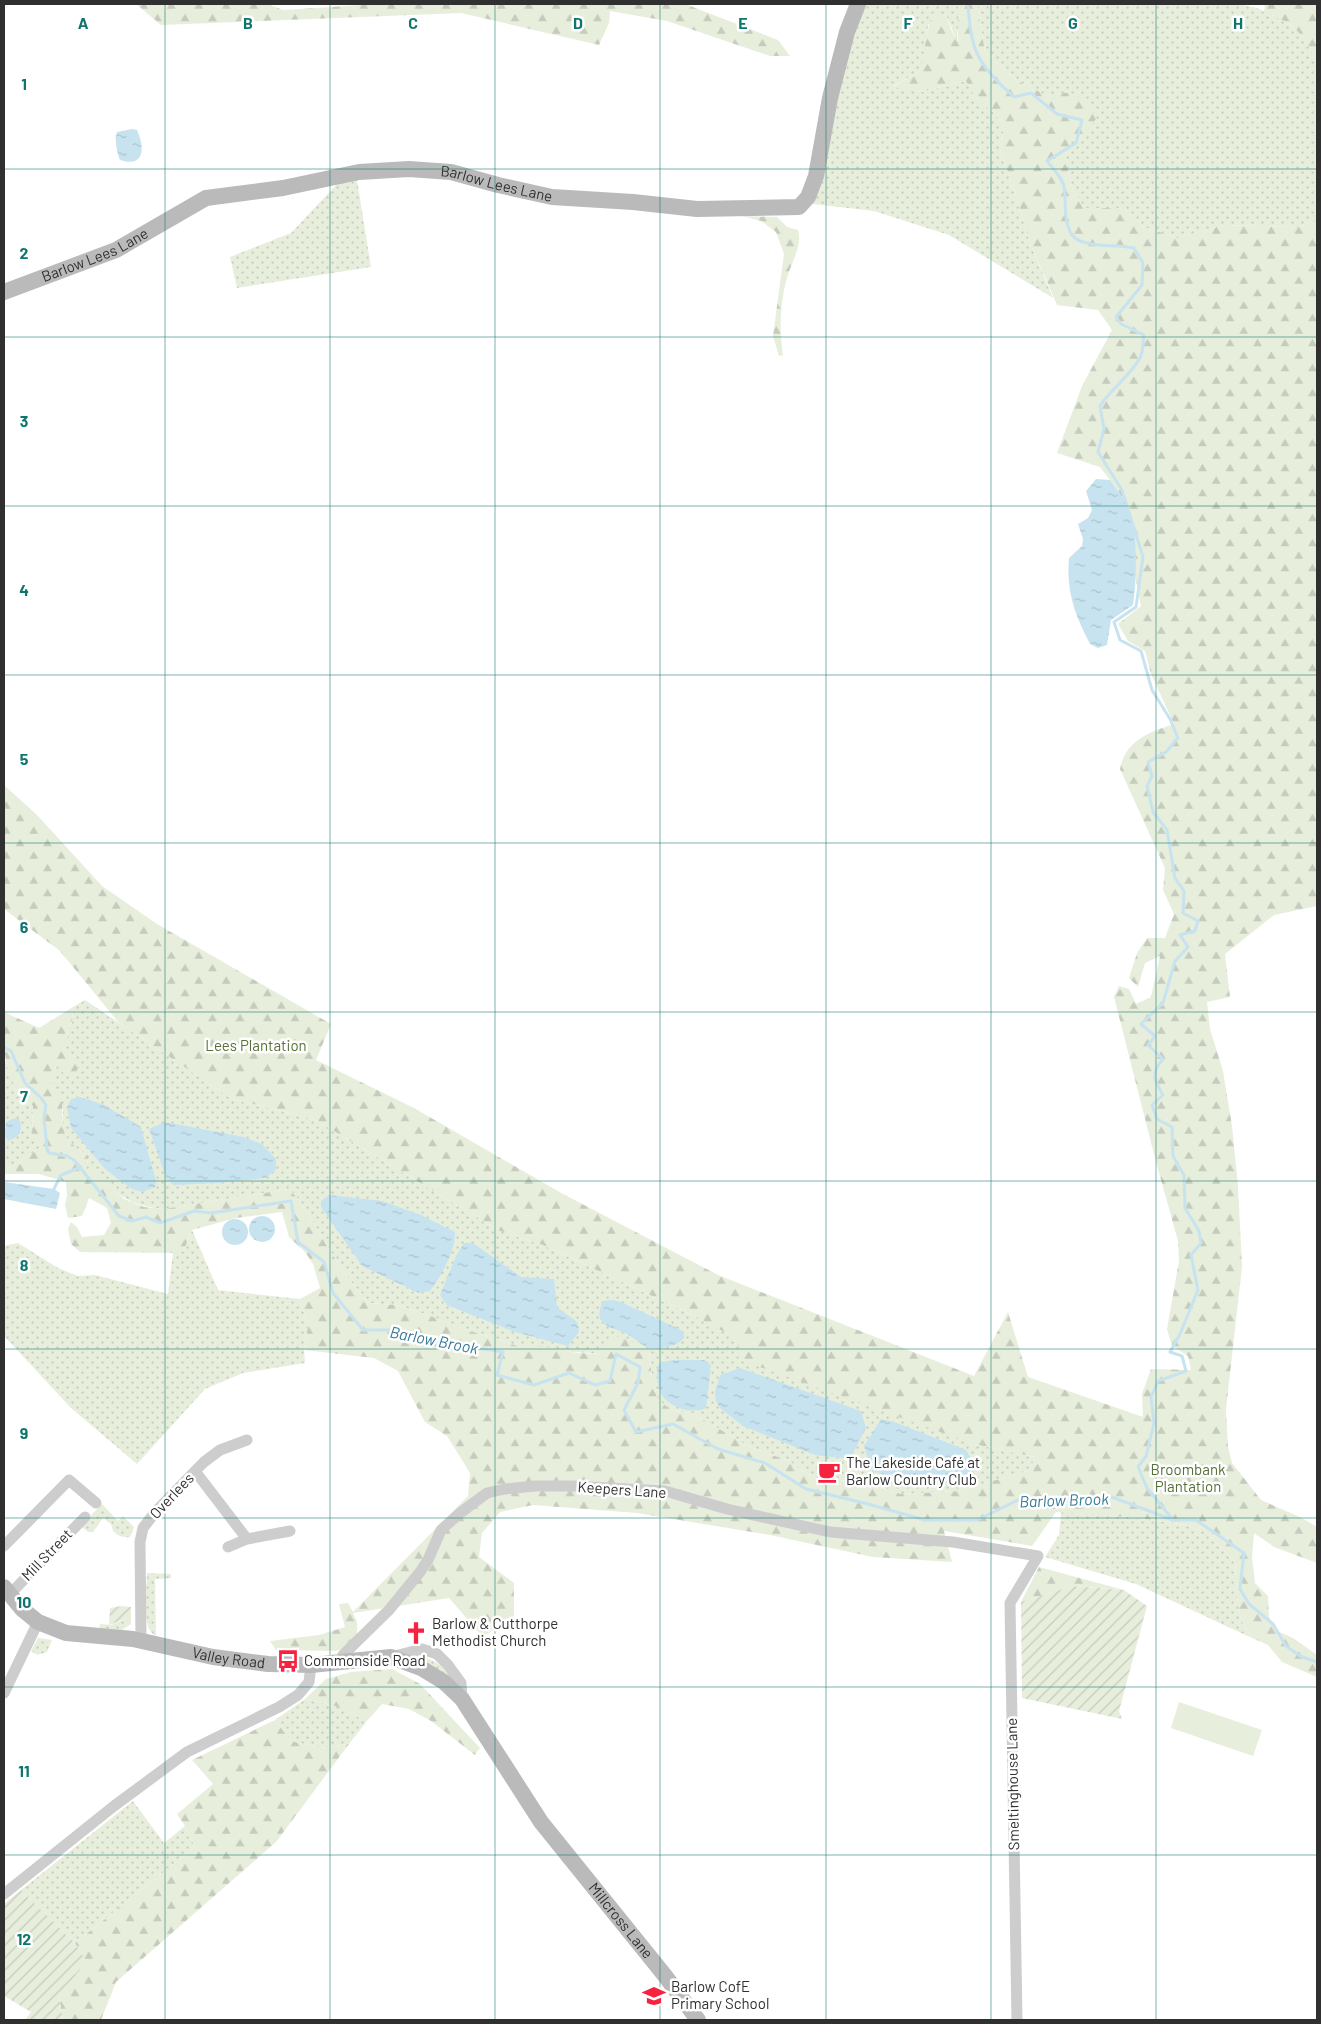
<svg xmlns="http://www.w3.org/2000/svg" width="1321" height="2024" font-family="Barlow,sans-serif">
  <defs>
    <pattern id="grass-dots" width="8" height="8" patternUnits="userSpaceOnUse" patternTransform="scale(1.25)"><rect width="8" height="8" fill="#e7eedc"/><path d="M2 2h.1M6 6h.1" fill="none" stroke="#c6ccbd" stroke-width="1.8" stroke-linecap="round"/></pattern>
    <pattern id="forest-firs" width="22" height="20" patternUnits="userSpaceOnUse" patternTransform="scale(1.25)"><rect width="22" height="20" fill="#e7eedc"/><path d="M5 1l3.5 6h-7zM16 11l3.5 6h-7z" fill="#c6ccbd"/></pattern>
    <pattern id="garden-furrows" width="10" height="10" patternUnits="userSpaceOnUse" patternTransform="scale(1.25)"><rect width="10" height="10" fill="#e7eedc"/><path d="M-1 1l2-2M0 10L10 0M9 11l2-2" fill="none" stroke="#c6ccbd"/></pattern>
    <pattern id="water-ripples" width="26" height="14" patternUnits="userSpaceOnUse" patternTransform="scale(1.25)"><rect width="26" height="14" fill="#c7e3f0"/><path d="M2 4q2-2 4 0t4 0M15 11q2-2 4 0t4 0" fill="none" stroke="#abc3ce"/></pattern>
  </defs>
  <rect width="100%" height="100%" fill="#fff"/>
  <!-- grass -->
  <path fill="url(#grass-dots)" d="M864 4H958L959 12 957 41 946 15 928 25 926 52 920 71 893 86 921 92 966 81 976 98 994 113 1004 126 1000 154 1009 174 1031 245 1053 298 949 235 874 211 813 204 843 71Z
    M977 4H1239L1257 8 1289 23 1304 38 1317 62V220L1299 227 1224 225 1177 238 1144 227 1124 208H1084L1072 187 1065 157 1071 140 1082 136 1070 92 1048 97 1017 81 985 52Z
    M357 180 371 267 237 288 230 257 291 233 340 181Z
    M85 1000 232 1099 314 1119 500 1231 543 1245 693 1315 737 1339 974 1444 1035 1457 1030 1470 959 1491 901 1494 857 1479 820 1483 789 1461 750 1447 692 1413 673 1411 658 1400 652 1378 649 1351 601 1354 524 1348 455 1326 428 1315 396 1305 368 1303 342 1270 300 1201 289 1189 163 1209C140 1207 123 1200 107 1184 98 1174 99 1172 86 1169L89 1156 74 1147 63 1133V1108L52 1091C53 1083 54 1074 56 1066 60 1052 69 1048 66 1031L72 1023 73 1007Z
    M4 1057C11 1076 16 1094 33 1106L32 1132 41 1147 14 1166 4 1167Z
    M192 1230 218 1290 300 1299 308 1326 304 1350 305 1363 243 1373 205 1389 137 1464 71 1408 4 1336V1246L18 1243 58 1268 78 1276 95 1275 168 1294 173 1252 180 1253 184 1250Z
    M102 1504 118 1521 123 1516 134 1527 130 1537C123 1538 118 1536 113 1531L111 1524 103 1518 93 1532H88L81 1526Z
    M1061 1512 1140 1518 1185 1525 1206 1532 1235 1562 1237 1597 1241 1620 1252 1638 1136 1584 1045 1557 1059 1535Z
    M147 1573 171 1574V1578L155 1579 156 1636C140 1628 147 1589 147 1573Z
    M131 1617V1624L122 1630 99 1629 100 1624 111 1625Z
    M38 1638 52 1640 47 1652 37 1655 31 1651Z
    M409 1656C434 1657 441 1663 455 1683Z
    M305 1699 335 1706 367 1721 349 1744 320 1748 291 1741 275 1720Z
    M133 1801 164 1843 185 1826 195 1847 75 1943 21 1890Z"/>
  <!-- forest -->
  <path fill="url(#forest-firs)" d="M136 4H268L283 10 378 4H685L778 40 790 56H770L667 21 610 11 609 23 599 45 461 13 161 25Z
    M958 4H977L985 52 1017 81 1048 96 1070 92 1090 104 1096 119 1082 136 1071 140 1065 157 1072 187 1084 208H1124L1144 227 1177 238 1224 225 1299 227 1317 220V906L1274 915 1225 954 1230 997 1207 1002 1210 1029 1223 1071 1232 1126 1238 1186 1242 1267 1226 1409 1228 1447 1232 1463 1261 1500 1302 1518 1317 1527V1563L1274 1547 1254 1533 1252 1558 1255 1583 1268 1596 1269 1617 1275 1630 1293 1638 1317 1655V1677L1282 1662 1268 1645 1252 1638 1241 1620 1237 1597 1235 1562 1206 1532 1185 1525 1140 1518 1056 1512 1032 1546 944 1531 952 1562 873 1557 770 1535 637 1513 533 1505 500 1512 482 1533 479 1557 514 1583V1616L483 1637 449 1598 353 1613 357 1622V1637L340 1650 335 1651 276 1650 270 1641 319 1635 345 1627 339 1604 348 1603 353 1612 468 1496 470 1473 447 1436 425 1422 398 1371 374 1358 304 1350 308 1326 300 1299 320 1288 313 1264 305 1252 289 1237 282 1212 236 1218 192 1230 184 1250 180 1253 80 1252 71 1244 68 1229 71 1222 77 1227 82 1237 104 1235 111 1223 107 1208 89 1198 82 1216 68 1218 65 1205 67 1195 66 1182 39 1174H4V1167L14 1166 41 1147 32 1133 33 1106C1 1083 4 1047 4 1012L39 1028 73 1007 72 1023 66 1031 68 1039 64 1052 79 1064 75 1076 65 1075 56 1065 52 1091 61 1095C66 1129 55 1136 89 1156L86 1169 98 1172 107 1184 124 1199 144 1207 163 1209 289 1189 300 1201 342 1270 368 1303 396 1305 428 1315 455 1326 524 1348 529 1344 578 1353 600 1354 610 1336 626 1338 649 1351 652 1378 658 1400 673 1411 692 1413 750 1447 789 1461 820 1483 857 1479 901 1494 959 1491 1030 1470 1035 1457 974 1444 743 1361 737 1339 693 1315 543 1245 500 1231 314 1119 232 1099 119 1023 60 951 4 909V785L38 816 102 886 157 924 331 1024 316 1060 414 1108 563 1194 718 1275 974 1376 1008 1312 1028 1377 1143 1417 1142 1394 1151 1369 1191 1370 1188 1356 1172 1346 1167 1329 1179 1261 1178 1241 1156 1162 1114 997 1119 986 1129 989 1136 1004 1151 997 1160 956 1145 963 1138 987 1129 978 1137 953 1147 938H1165L1174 914 1163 890 1165 868 1120 769C1125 741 1149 732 1174 724L1151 674 1145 651 1128 641 1118 624 1141 606 1119 492 1100 467 1057 453 1082 386 1112 330 1098 310 1057 305 1031 245 1009 174 1000 154 1004 126 994 113 976 98 966 81 921 92 892 87 920 71C926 51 925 30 934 12L946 15 952 32 958 41Z
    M1265 4H1317V62L1304 38 1289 23 1264 12Z
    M742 216 777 217 787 227 798 230C803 245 791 263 787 278 780 302 779 331 783 355L779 356 773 336 784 254 776 232 761 221Z
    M1039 1567 1124 1590 1072 1586 1021 1602Z
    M392 1669 420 1684 480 1748 475 1755 431 1721 409 1709 382 1704 367 1721 335 1706 305 1699 326 1679 351 1672Z
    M275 1720 291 1741 320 1748 349 1744 276 1842 116 1982 101 2020H63L59 1997 85 1961 75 1943 195 1847 185 1826 177 1814 213 1784 192 1760Z"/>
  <!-- garden -->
  <path fill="url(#garden-furrows)" d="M1072 1586 1124 1590 1147 1606 1119 1711 1122 1719 1022 1698 1021 1602Z
    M121 1606 131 1607V1617L109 1625 110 1608Z
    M21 1890 75 1943 86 1961 59 1997 63 2020H25L31 2012 4 1996V1904Z"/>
  <!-- pitch -->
  <path fill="#e7eedc" d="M1179 1702 1262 1730 1253 1756 1171 1728Z"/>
  <!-- water -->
  <path fill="url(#water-ripples)" d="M132 129 137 130C145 147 145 168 120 160 117 153 114 139 117 132Z
    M1096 479 1110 480C1118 491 1129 505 1132 518 1137 544 1137 579 1133 605L1111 620 1107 645 1098 648 1090 644C1075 615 1066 592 1069 558L1082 546 1083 539 1078 524 1088 518 1092 510 1086 491Z
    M80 1097 104 1105 141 1127 156 1181 155 1187 142 1192 132 1189 105 1169 71 1128 67 1107 71 1099Z
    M15 1118 19 1119C24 1131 19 1137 8 1141L5 1136 6 1122Z
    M165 1122 244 1137 262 1144 276 1159V1170L265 1178 218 1183 174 1185 167 1180 149 1129Z
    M4 1182 54 1189 60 1193 56 1209 4 1199Z
    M329 1195 382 1201 421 1215 455 1232C456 1249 441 1277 430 1291L419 1293 362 1266 321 1207V1201Z
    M249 1229a13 13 0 1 1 26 0a13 13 0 1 1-26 0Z
    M222 1232a13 13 0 1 1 26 0a13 13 0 1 1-26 0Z
    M464 1243H473L521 1277 554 1279 557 1307 577 1322 579 1332 568 1346 515 1332 447 1305 440 1295 456 1256Z
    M613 1300 621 1302 681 1330 685 1337C678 1346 657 1352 646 1347 639 1343 634 1338 627 1334 611 1326 591 1326 603 1301Z
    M677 1360H704L711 1365 706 1408C693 1414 675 1409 665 1399 658 1392 656 1375 658 1365L663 1362Z
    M740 1368 861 1411 866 1428 850 1459 815 1455 743 1426 720 1408 716 1401 715 1392 720 1375Z
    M881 1419 897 1423 966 1450 977 1469 956 1483H913L872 1471 864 1446Z"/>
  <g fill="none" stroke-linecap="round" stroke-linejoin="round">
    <!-- stream -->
    <path stroke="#c7e3f0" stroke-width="3" d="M968 4C971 53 978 64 1014 97L1031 93 1057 114 1082 120 1076 143 1047 161C1052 168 1063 178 1064 187 1067 202 1061 233 1080 241 1099 248 1114 244 1134 248L1143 263 1142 285 1116 317 1121 324 1144 335C1143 342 1143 352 1140 358 1130 376 1111 389 1100 406L1104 429 1098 452 1122 490 1143 557 1136 607 1114 622 1120 640 1141 651 1152 690 1170 719 1178 738 1166 752 1148 762 1152 776 1147 786 1153 812 1167 830 1175 878 1184 891 1183 913 1198 921 1195 931 1180 935 1188 947 1175 961 1163 1003 1141 1024 1155 1036 1148 1045 1163 1059C1150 1074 1154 1080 1163 1095L1152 1105 1157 1119 1172 1127 1173 1156 1184 1175 1185 1208 1199 1231 1201 1243 1191 1255 1198 1290 1180 1334 1170 1352 1182 1356 1186 1371 1158 1381 1151 1397 1154 1423 1146 1456 1138 1467 1147 1488 1173 1520
      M4 1047 11 1051 25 1083 41 1098 46 1105 44 1118 47 1149 49 1153 67 1156 74 1160 119 1216 132 1221 146 1217 160 1223 194 1211 211 1213 291 1201 298 1242 324 1262 333 1293 363 1330H396L415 1338 503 1352 497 1375 534 1385 569 1373 595 1385 610 1381 616 1354 640 1367 638 1383 624 1410 636 1432 673 1424 718 1449 765 1463 806 1489 868 1504 925 1520H977L1018 1500 1109 1496 1173 1520H1196L1244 1553 1240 1589 1249 1604 1273 1624 1286 1646 1300 1656 1317 1662
      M54 1189 61 1175 81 1167"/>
    <!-- street -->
    <path stroke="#cdcdcd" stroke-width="11" d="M195 1471 247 1539 290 1531
      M4 1546 69 1480 96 1503
      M228 1547 247 1539
      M10 1594 85 1517
      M141 1640 140 1542 143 1528 157 1510 204 1462 220 1450 247 1440
      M391 1657 422 1649 437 1654 448 1665 461 1683 462 1699
      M344 1662 343 1655 389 1610 420 1572 428 1560 441 1530 460 1513 487 1493 505 1489 535 1486H572L665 1491 727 1509 830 1532 953 1542 1038 1556 1010 1603 1017 2020
      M4 1693 38 1622
      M4 1894 114 1806 187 1752 279 1707 298 1695 309 1682 311 1665"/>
    <!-- secondary -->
    <g stroke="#bababa" stroke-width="16">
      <path id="s1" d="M4 292 116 250 206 198 283 188 359 172 409 169 451 172 498 185 552 197 633 202 697 209 799 207 808 197 816 176 830 98 847 32 858 4"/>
      <path id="s2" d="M4 1587 22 1609 38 1622 66 1633 133 1639 213 1657 268 1664 311 1665 391 1657 421 1668 444 1682 462 1699 541 1822 666 1977 698 2020"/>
    </g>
  </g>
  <!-- grid -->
  <path fill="none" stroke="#0f766e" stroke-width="1" stroke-opacity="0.55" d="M165 4V2020M330 4V2020M495 4V2020M660 4V2020M826 4V2020M991 4V2020M1156 4V2020M4 169H1317M4 337H1317M4 506H1317M4 675H1317M4 843H1317M4 1012H1317M4 1181H1317M4 1349H1317M4 1518H1317M4 1687H1317M4 1855H1317"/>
  <!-- icons -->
  <defs>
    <symbol id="cafe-bare" viewBox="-9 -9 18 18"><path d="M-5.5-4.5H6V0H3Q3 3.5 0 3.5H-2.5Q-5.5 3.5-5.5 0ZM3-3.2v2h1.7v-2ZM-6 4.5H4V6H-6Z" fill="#f72240" stroke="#fff" stroke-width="2.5" paint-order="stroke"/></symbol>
    <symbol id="church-bare" viewBox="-9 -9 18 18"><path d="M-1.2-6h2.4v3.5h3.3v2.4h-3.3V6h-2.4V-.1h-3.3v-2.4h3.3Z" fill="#f72240" stroke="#fff" stroke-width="2.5" paint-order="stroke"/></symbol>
    <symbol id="bus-bare" viewBox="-9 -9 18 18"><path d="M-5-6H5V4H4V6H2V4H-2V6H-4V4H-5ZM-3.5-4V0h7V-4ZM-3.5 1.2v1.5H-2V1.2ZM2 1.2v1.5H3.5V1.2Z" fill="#f72240" stroke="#fff" stroke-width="2.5" paint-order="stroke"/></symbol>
    <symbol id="school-bare" viewBox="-9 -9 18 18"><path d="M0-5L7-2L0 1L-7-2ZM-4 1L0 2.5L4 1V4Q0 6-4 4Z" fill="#f72240" stroke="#fff" stroke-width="2.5" paint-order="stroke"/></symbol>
  </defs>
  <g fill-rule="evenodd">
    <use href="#cafe-bare" x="813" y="1456" width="32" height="32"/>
    <use href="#church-bare" x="400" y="1617" width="32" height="32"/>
    <use href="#bus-bare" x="272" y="1645" width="32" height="32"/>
    <use href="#school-bare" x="638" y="1980" width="32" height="32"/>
  </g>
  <g text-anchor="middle" stroke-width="5" stroke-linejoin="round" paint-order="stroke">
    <!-- street labels -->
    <g font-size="15" fill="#303030" stroke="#fff">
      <text dy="5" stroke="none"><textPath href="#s1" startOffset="518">Barlow Lees Lane</textPath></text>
      <text dy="5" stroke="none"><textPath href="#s1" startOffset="98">Barlow Lees Lane</textPath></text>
      <text transform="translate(622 1490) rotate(4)" y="5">Keepers Lane</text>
      <text transform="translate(172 1496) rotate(-47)" y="5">Overlees</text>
      <text transform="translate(47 1555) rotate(-46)" y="5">Mill Street</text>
      <text dy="5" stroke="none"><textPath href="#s2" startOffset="244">Valley Road</textPath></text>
      <text transform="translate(1013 1784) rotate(-91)" y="5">Smeltinghouse Lane</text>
      <text dy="5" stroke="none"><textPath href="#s2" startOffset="764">Millcross Lane</textPath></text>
    </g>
    <!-- park labels -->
    <g font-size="15" fill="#567038" stroke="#fff">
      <text x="256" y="1051">Lees Plantation</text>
      <text x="1188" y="1475">Broombank<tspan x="1188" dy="17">Plantation</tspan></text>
    </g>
    <!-- poi labels -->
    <g font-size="15" fill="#303030" stroke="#fff" text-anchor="start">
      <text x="846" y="1468">The Lakeside Café at<tspan x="846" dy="17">Barlow Country Club</tspan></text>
      <text x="432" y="1629">Barlow &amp; Cutthorpe<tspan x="432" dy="17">Methodist Church</tspan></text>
      <text x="304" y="1666">Commonside Road</text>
      <text x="671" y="1992">Barlow CofE<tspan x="671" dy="17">Primary School</tspan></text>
    </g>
    <!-- water labels -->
    <g font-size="16" font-style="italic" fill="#357a9b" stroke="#fff">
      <text transform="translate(434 1340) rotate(11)" y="6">Barlow Brook</text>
      <text transform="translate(1064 1500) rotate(-2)" y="6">Barlow Brook</text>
    </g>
  </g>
  <g font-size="16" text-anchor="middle" font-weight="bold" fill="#0f766e" stroke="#fff" stroke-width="5" stroke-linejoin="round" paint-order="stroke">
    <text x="83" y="29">A</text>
    <text x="248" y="29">B</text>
    <text x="413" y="29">C</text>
    <text x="578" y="29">D</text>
    <text x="743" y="29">E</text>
    <text x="908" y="29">F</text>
    <text x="1073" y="29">G</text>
    <text x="1238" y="29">H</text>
    <text x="24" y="90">1</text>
    <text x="24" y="259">2</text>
    <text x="24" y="427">3</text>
    <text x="24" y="596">4</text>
    <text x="24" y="765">5</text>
    <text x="24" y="933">6</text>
    <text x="24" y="1102">7</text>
    <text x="24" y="1271">8</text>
    <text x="24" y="1439">9</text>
    <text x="24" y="1608">10</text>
    <text x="24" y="1777">11</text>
    <text x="24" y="1945">12</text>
  </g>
  <!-- border -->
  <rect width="1321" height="2024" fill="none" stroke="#303030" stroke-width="10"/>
</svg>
